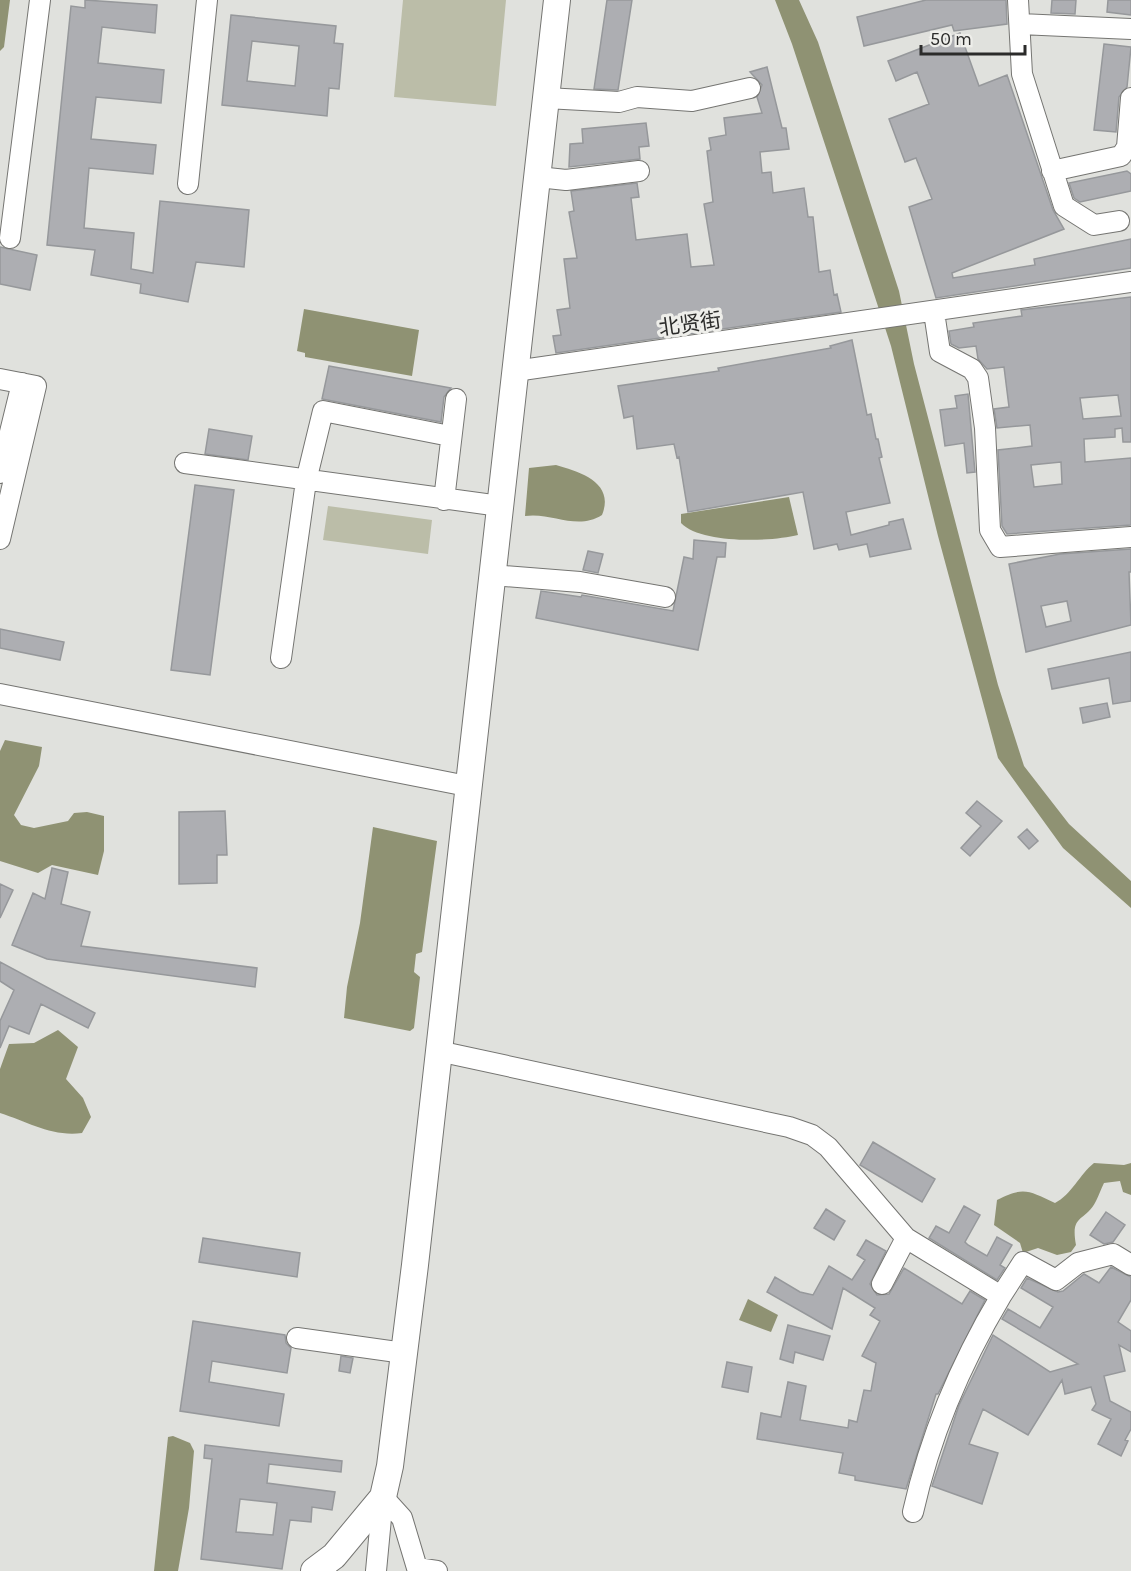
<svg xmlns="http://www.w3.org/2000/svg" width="1131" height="1571" font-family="Karla,'Noto Sans SC',sans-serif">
  <rect width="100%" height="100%" fill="#e0e1dd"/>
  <!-- green -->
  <path fill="#bbbda8" d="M403 0H506L496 106 394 97Z
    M328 506 432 520 428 554 323 540Z"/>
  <!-- water -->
  <path fill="#8f9273" d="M0 0H10L4 47 0 51Z
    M775 0H799L818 42 899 291 914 364 998 685 1024 766 1069 824 1131 881V908L1063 848 998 758 938 536 891 346 792 44Z
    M304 309 419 330 412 376 305 357V353L297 351Z
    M556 465C581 472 615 483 602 515 577 531 552 512 525 516L529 468Z
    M789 497 798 535C770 542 701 544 681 523V514Z
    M5 740 42 747 39 766 14 815 21 825 34 828 68 821 74 813 87 812 104 816V851L98 875 52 865 38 873 0 861V751Z
    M373 827 437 841 422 952 416 954 414 972 420 977 414 1028 410 1031 344 1018 347 987 360 923Z
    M58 1030 78 1047 66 1079 83 1098 91 1117 82 1133C52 1137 28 1122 0 1113V1069L9 1044 34 1043Z
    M1094 1163 1124 1165 1131 1163V1195L1123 1192 1120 1181 1104 1183C1101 1189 1099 1195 1096 1201 1085 1223 1070 1213 1076 1245L1071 1252 1057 1255 1038 1248 1023 1253 1020 1243 994 1225 997 1200C1024 1186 1029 1191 1055 1203 1071 1195 1080 1174 1094 1163Z
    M748 1299 778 1315 771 1332 739 1320Z
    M173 1436 190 1443 194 1451 189 1508 178 1571H154L168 1437Z"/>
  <!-- building -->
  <path fill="#adaeb2" stroke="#96989b" stroke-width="1.5" fill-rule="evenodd" d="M85 0 157 5 155 33 102 27 98 63 164 70 161 103 96 97 91 139 156 145 153 174 89 168 84 228 134 233 131 269 153 273 160 201 249 210 244 267 196 262 188 302 140 293 141 284 91 275 95 250 47 245 71 6 85 8Z
    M607 0H632L618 90 594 89Z
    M926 0H1006L1007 24 954 31 952 25 864 46 857 17Z
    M1052 0H1076L1075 14 1051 13Z
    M1108 0H1131V15L1107 12Z
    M231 15 336 26 334 43 343 44 339 89 329 88 327 116 222 105ZM252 41 299 46 295 86 247 81Z
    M960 33 979 86 1007 75 1053 210 1064 229 952 273 953 278 1035 265 1034 259 1131 239V268L936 298 909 207 932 199 916 158 905 162 889 119 929 104 917 72 896 81 888 61Z
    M1104 44 1131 47 1127 87 1119 97 1116 132 1094 130Z
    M767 67 782 128H786L789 149 760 152 762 173 771 172 773 193 804 188 808 217H813L819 272 830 270 834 295 837 294 841 312 556 353 553 336 561 335 557 310 570 308 564 259 577 258 569 212 574 211 571 191 637 183 639 197 631 198 636 240 687 234 691 267 714 265 704 204 713 202 707 151 711 150 709 138 726 135 724 118 762 113 757 97 762 85 750 72Z
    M646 123 649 146 639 147 640 159 569 167 570 144 583 143 582 129Z
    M1127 171 1131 174V191L1080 202 1074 198 1069 183Z
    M0 247 37 255 30 290 0 284Z
    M1131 297V442H1123L1122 428 1115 429V437L1084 439 1085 462 1131 458V525L1007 534 1002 526 998 450 1032 446 1030 425 997 428 994 409 1009 407 1004 367 987 369 978 359 976 346 959 348 951 344 949 331 974 327 973 323 1022 316 1021 310ZM1118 395 1121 416 1083 419 1080 398ZM1061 462 1062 484 1034 487 1031 465Z
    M852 340 867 415 871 414 876 439H878L882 457 879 458 890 503 846 512 851 535 889 525V522L903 519 911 549 870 557 867 544 839 550 837 544 814 549 803 492 688 512 679 457 677 458 674 444 637 449 633 416 624 418 618 386 719 371 718 368 831 348 830 346Z
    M329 366 451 388 444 397 441 422 322 399Z
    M968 394 975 472 967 473 964 443 945 446 940 410 957 408 955 396Z
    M209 429 252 436 248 460 205 454Z
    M195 485 234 490 210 675 171 670Z
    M694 540 726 543 725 557H717L698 650 536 618 541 591 581 597 582 595 673 611 684 557 693 559Z
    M1131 549V572H1129L1131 625 1026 652 1009 564 1060 554ZM1067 601 1071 621 1046 627 1041 606Z
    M588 551 603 554 598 573 583 570Z
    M0 629 64 642 60 660 0 648Z
    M1131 652V701L1113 704 1109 678 1052 689 1048 669Z
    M1107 703 1110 717 1083 723 1080 708Z
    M977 801 1002 821 970 856 961 848 981 826 966 813Z
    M225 811 227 855H217V883L179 884V812Z
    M1027 829 1038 841 1029 849 1018 837Z
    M52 868 68 872 61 904 90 912 81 946 257 968 255 987 47 959 12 945 33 893 45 899Z
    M0 884 13 890 0 918Z
    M0 962 95 1013 88 1028 41 1004 29 1034 9 1026 0 1048V1021L14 990 0 981Z
    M873 1142 935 1179 922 1202 860 1165Z
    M964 1206 980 1215 965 1242 968 1245 987 1256 997 1237 1012 1245 1000 1265 1005 1268 997 1280 929 1238 936 1226 949 1233Z
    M826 1209 845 1221 834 1240 814 1228Z
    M1106 1212 1125 1225 1113 1242 1104 1244 1090 1235Z
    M203 1238 300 1253 297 1277 199 1262Z
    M866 1240 886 1251 870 1284 877 1295 889 1294 904 1268 962 1304 970 1291 985 1300 938 1394H936L906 1489 855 1480V1476L839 1473 843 1453 757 1439 761 1413 781 1417 788 1382 806 1386 800 1420 848 1428 849 1420 857 1422 864 1390 871 1391 876 1363 862 1356 880 1321 870 1315 875 1308 843 1288 832 1329 767 1292 775 1277 800 1292 813 1295 829 1266 852 1280 865 1260 857 1255Z
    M1111 1267 1131 1277V1300L1118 1322 1131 1331V1352L1119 1345 1125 1371 1104 1376 1110 1401 1131 1412V1429L1125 1440 1128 1441 1121 1456 1098 1444 1111 1419 1092 1410 1096 1404 1091 1387 1065 1394 1062 1380 1028 1435 983 1409 969 1444 998 1453 982 1504 932 1486 959 1405 993 1335 1050 1372 1078 1364 1002 1319 1008 1309 1040 1328 1053 1307 1021 1288 1027 1278 1058 1292 1063 1291 1084 1274 1099 1283Z
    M193 1321 285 1335 286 1343 291 1348 287 1373 212 1361 209 1382 284 1394 279 1426 180 1411Z
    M788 1325 830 1336 823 1360 795 1352 793 1363 780 1359Z
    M341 1356 353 1358 350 1373 339 1371Z
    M727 1362 752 1367 748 1392 722 1387Z
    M205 1445 342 1461 341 1472 269 1464 267 1483 335 1492 332 1510 312 1507 311 1522 290 1520 282 1569 201 1559 212 1459 204 1458ZM240 1499 277 1503 273 1535 236 1532Z"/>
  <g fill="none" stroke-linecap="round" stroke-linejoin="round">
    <defs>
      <path id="minor" d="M1018 0 1022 74 1064 206 1094 225 1119 221
        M1020 24 1131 29
        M546 98 619 102 637 97 692 101 750 88
        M1052 171 1121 156 1127 147 1131 98
        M538 177 566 180 639 171
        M188 184 207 0
        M10 238 40 0
        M934 312 940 352 972 369 978 378 985 428 990 530 1000 547 1131 537
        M515 371 1131 282
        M0 379 36 386 0 539
        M185 463 500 506
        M0 473 22 383
        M444 500 456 399
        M492 575 580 582 665 597
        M281 658 306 481 323 411 450 436
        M0 694 467 786
        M438 1051 789 1127 812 1135 828 1147 906 1238 1001 1296 1023 1262 1056 1280 1078 1263 1113 1254 1131 1265
        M882 1284 906 1238
        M297 1338 404 1353
        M383 1497 402 1518 417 1568 437 1571
        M913 1512C930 1436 961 1363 1001 1296
        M376 1571 383 1497"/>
      <path id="major" d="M314 1571 334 1556 383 1497 390 1466 415 1265 557 0"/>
    </defs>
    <!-- minor casing -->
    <use href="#minor" stroke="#757572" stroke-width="22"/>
    <!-- major casing -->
    <use href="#major" stroke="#757572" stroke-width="28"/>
    <!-- minor -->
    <use href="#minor" stroke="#fff" stroke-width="20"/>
    <!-- major -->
    <use href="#major" stroke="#fff" stroke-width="26"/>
  </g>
  <g text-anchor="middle" stroke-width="6" stroke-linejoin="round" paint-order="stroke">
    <!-- street labels -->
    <g font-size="21" fill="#2b2b2a" stroke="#eeeeea">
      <text transform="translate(690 324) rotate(-8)" y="7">北贤街</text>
    </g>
  </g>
  <!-- scale -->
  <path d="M921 45v9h104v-9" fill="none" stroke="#2b2b2a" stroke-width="3"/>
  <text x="930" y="45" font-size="18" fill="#2b2b2a" stroke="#eeeeea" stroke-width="4.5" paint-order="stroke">50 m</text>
</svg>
